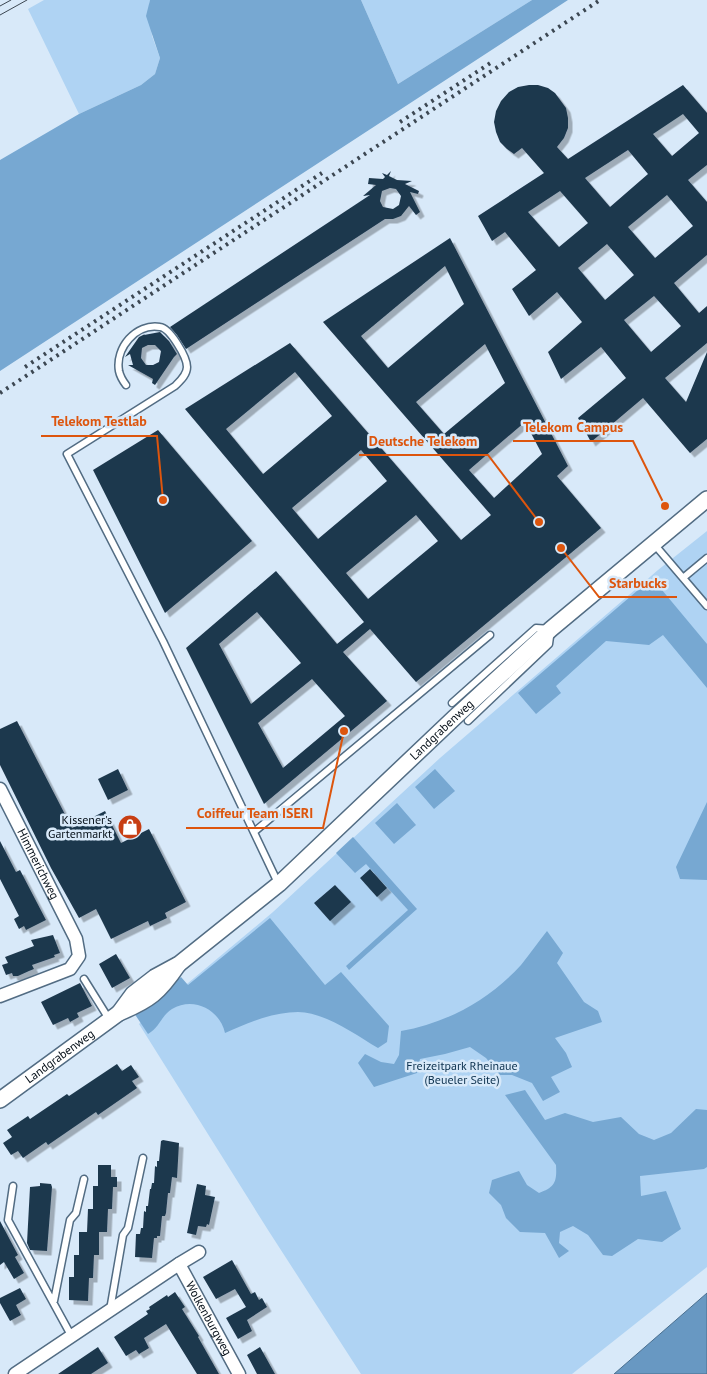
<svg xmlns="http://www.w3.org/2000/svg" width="707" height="1374" font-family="'PT Sans',sans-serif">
  <defs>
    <filter id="shadow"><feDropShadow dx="4.5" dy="4.5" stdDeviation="0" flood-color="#0004"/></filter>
  </defs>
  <rect width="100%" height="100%" fill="#d8e9f9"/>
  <!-- green -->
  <path fill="#afd3f3" d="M44 0H150L149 5 152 36 160 58 155 74 141 85 79 114 28 9Z
    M361 0H532L398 84Z
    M707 531V1267L572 1374H361L268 1230 139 1024 273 912 440 758 658 570Z"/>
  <!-- forest -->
  <path fill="#77a8d2" d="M150 0H361L398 84 532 0H568L0 371V160L79 114 141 85 155 74 160 58 146 16Z
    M652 578 707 644V688L663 635 649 645 606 641 556 686 561 693 536 714 518 693Z
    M435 769 455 791 434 809 415 787Z
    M707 802V880L680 879 676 867Z
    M397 803 416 825 394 844 375 823Z
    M353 837 417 909 349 970 346 966 408 910 366 864 355 873 336 853Z
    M270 918 325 985 341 972 389 1026 387 1042 378 1048C354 1034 327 1013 298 1012 273 1012 247 1023 225 1033 220 1010 194 996 172 1009 161 1016 160 1027 148 1034L134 1013 181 977 188 985Z
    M547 931 563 953 557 963 584 1002 598 1011 602 1022 555 1038 566 1053 572 1067 551 1077 560 1092 543 1101 532 1083 512 1075H500L486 1058 470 1047 445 1054 420 1059 417 1073 374 1087 358 1063 365 1054 381 1062 394 1064 399 1055 401 1031C447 1023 489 1000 521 965 530 954 538 942 547 931Z
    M525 1090 545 1120 565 1113 593 1122 621 1117 639 1134 654 1140 671 1133 696 1109 707 1110V1167L704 1169 640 1176 641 1196 666 1191 681 1229 662 1242 638 1239 612 1256 603 1255 588 1235 573 1226 560 1232 559 1243 569 1251 559 1258 545 1233 520 1232 506 1218 501 1205 489 1193 492 1180 519 1171 527 1185 539 1193C555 1187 557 1182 556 1165L505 1095Z"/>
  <!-- water -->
  <path fill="#6898c2" stroke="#4a6f8f" d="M707 1293V1374H614Z"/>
  <!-- building -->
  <path fill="#1f384d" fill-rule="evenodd" filter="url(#shadow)" d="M529 85H538L548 88 555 93 566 108 568 118V128L564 138 557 147 568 159 683 85 707 113V165L688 180 707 202V255L674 283 699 313 707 306V343L665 378 686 402 707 352V439L690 453 643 398 591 442 578 418 626 378 601 347 561 379 548 352 582 322 557 292 529 316 512 289 536 270 505 232 492 241 478 216 544 173 522 148 514 154 507 149 500 142 496 132 494 122 496 111 501 101 509 92 518 87ZM683 114 699 133 672 156 653 134ZM628 150 648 174 610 207 585 178ZM560 191 588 223 559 247 528 212ZM667 195 693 226 655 258 628 227ZM607 244 634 275 605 300 578 268ZM654 296 681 326 651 352 624 320Z
    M391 171 389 176 397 180 412 181 405 184 419 191 418 194 410 192 420 212 416 215 409 206 401 216 393 219H385L186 349 177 335 170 327 370 195 363 196 376 185 368 184 369 178 383 179 385 177 382 173 387 175ZM390 188 396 189 401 196 399 205 393 209 383 207 380 201 382 191Z
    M450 238 568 466 557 476 601 528 416 682 370 629 343 652 387 701 264 804 186 648 276 571 337 644 364 622 185 409 290 343 461 540 491 515 323 322ZM445 266 464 304 388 368 361 336ZM485 344 505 383 444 434 416 402ZM295 372 332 416 263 474 226 429ZM525 422 542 454 494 498 469 470ZM361 450 387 481 318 539 292 508ZM416 515 438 541 368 599 346 573ZM257 612 301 663 251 704 219 644ZM312 679 345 716 283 768 258 723Z
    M160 332 169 341 177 354 174 357 155 385 152 383 153 379 128 365H133L130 354 125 357 139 337 145 334 144 335ZM148 345H155L161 351 159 362 153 365H146L141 358 142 348Z
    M158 430 252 541 165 613 93 470Z
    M17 721 72 828 105 811 121 843 149 829 186 902 165 913 167 918 150 926 148 921 111 939 96 909 79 918 51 868 0 765V729Z
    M118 769 128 790 108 800 98 779Z
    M0 841 16 872 20 870 46 920 26 930 24 926 19 929 14 919 19 916 0 879Z
    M370 869 387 888 377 897 360 878Z
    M335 885 351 902 330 921 314 903Z
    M53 935 60 953 54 955 55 957 32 965 34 969 29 971 18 976H13L12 973 6 975 2 965 8 963 5 957 34 946 31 940Z
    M116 954 130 978 112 988 99 964Z
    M80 983 92 1006 77 1013 79 1017 70 1022 68 1018 53 1025 41 1002Z
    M117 1064 122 1071 131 1065 139 1077 132 1081 137 1088 98 1115 96 1112 48 1145 46 1142 23 1158 18 1151 11 1155 3 1143 12 1137 7 1130 28 1116 30 1119 67 1094 69 1096Z
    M163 1140 179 1143 177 1178 172 1177 170 1193H168L166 1213 165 1216H162L160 1236H157V1238H154L152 1258 135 1257 136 1234H140L141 1228H143L144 1211 146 1212V1206H148L150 1189H151L152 1183H154L155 1166 157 1167V1161H159L161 1141Z
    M98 1165H111V1177H117V1187H113L112 1209H108L107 1232H99V1255H94L93 1278H89L88 1301 69 1300V1277H74V1255H79V1232H87L88 1209H93V1186H98Z
    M40 1183 51 1184 52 1187 47 1251 30 1250 27 1243 30 1187 40 1186Z
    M197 1184 206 1186 205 1195 215 1197 209 1225 207 1224 206 1227 198 1226 196 1235 187 1233Z
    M0 1221 18 1255 15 1257 24 1273 14 1279 4 1262 0 1265Z
    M232 1260 251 1294 255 1292 259 1300 262 1298 267 1307 247 1320 252 1331 238 1339 226 1318 246 1307 235 1289 216 1299 203 1277Z
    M20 1288 26 1299 16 1305 21 1315 10 1321 0 1303V1298Z
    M175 1292 185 1307 182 1309 199 1336 198 1337 219 1374H197L166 1324 144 1338 149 1348 139 1354 136 1350 126 1356 114 1337 148 1314 146 1311 150 1309 149 1307 167 1295 168 1297Z
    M98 1347 108 1363 91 1374H58Z
    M260 1347 275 1374H257L247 1355Z"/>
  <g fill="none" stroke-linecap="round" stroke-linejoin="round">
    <defs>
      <path id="service" d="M126 385C123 381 120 376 119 371 115 348 136 323 160 327 170 328 187 357 187 367 187 375 180 381 175 386L67 454 163 641 278 883
        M654 544 707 606
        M683 578 707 558
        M452 703 536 628 551 629 549 644 468 721
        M254 832 490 635
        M84 979 109 1019
        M13 1186 8 1220 72 1337
        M54 1301 70 1220 76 1213 84 1179
        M110 1310 123 1235 128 1228 143 1158"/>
      <g id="minor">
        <path id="s1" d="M0 789 76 939 79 956 70 969 0 996"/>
        <path id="s2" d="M179 1264 239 1374"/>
        <path d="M15 1374 179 1264 199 1252"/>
      </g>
      <g id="tertiary">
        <path id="s3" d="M119 1013 133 994 155 977 179 964 279 884 454 718 551 629 707 499"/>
        <path id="s4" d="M0 1100 119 1013C150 1000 159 993 178 965"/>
      </g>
    </defs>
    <!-- service casing -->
    <use href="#service" stroke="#526c83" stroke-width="9"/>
    <!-- minor casing -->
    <use href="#minor" stroke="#526c83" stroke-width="15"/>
    <!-- tertiary casing -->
    <use href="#tertiary" stroke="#526c83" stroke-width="18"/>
    <!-- service -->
    <use href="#service" stroke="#fff" stroke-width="6"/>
    <!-- minor -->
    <use href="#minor" stroke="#fff" stroke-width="12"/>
    <!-- tertiary -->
    <use href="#tertiary" stroke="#fff" stroke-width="15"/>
    <!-- tram -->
    <path stroke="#3c4752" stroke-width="1" d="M0 6 11 0
      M0 15 27 0"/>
    <!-- rail -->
    <path stroke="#3c4752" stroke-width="4" stroke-dasharray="2.5 5" stroke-linecap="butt" d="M400 122 492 62
      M25 367 322 173
      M0 393 600 0"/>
  </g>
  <!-- icons -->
  <defs>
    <symbol id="shop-disc" viewBox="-11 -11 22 22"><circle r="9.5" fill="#c73e13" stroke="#d8e9f9"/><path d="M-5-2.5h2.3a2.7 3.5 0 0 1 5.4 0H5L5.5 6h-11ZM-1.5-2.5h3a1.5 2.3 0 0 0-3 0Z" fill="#fff"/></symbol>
  </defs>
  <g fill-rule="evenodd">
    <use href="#shop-disc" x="116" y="813" width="28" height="28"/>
  </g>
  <g text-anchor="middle" stroke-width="5" stroke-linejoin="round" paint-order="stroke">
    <!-- street labels -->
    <g font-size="12" fill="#050f18" stroke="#d8e9f9">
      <text dy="4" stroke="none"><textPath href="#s3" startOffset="431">Landgrabenweg</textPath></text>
      <text dy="4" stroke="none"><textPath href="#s1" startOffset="84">Himmerichweg</textPath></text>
      <text dy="4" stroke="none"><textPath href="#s4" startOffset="74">Landgrabenweg</textPath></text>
      <text dy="4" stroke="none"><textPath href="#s2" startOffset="62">Wolkenburgweg</textPath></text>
    </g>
    <!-- poi labels -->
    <g font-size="12" fill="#050f18" stroke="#d8e9f9" text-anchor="end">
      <text x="112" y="824">Kissener's<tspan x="112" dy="14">Gartenmarkt</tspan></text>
    </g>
    <!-- park labels -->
    <g font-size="12" fill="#0b304d" stroke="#d8e9f9">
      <text x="462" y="1070">Freizeitpark Rheinaue<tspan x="462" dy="14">(Beueler Seite)</tspan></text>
    </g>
  </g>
  <!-- callouts -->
  <path fill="none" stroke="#dd550d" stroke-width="2" d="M163 500L157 436H41M665 506L633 441H513M539 522L488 455H359M561 548L599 597H677M344 731L323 828H186"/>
  <g fill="#dd550d" stroke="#d8e9f9" stroke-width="2">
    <circle cx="163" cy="500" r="5"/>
    <circle cx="665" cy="506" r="5"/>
    <circle cx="539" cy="522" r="5"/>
    <circle cx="561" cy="548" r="5"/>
    <circle cx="344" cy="731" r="5"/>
  </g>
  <g font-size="14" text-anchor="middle" font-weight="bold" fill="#dd550d" stroke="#d8e9f9" stroke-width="5" stroke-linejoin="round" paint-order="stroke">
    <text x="99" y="426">Telekom Testlab</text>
    <text x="573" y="432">Telekom Campus</text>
    <text x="423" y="446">Deutsche Telekom</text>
    <text x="638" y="588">Starbucks</text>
    <text x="255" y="818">Coiffeur Team ISERI</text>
  </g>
</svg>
